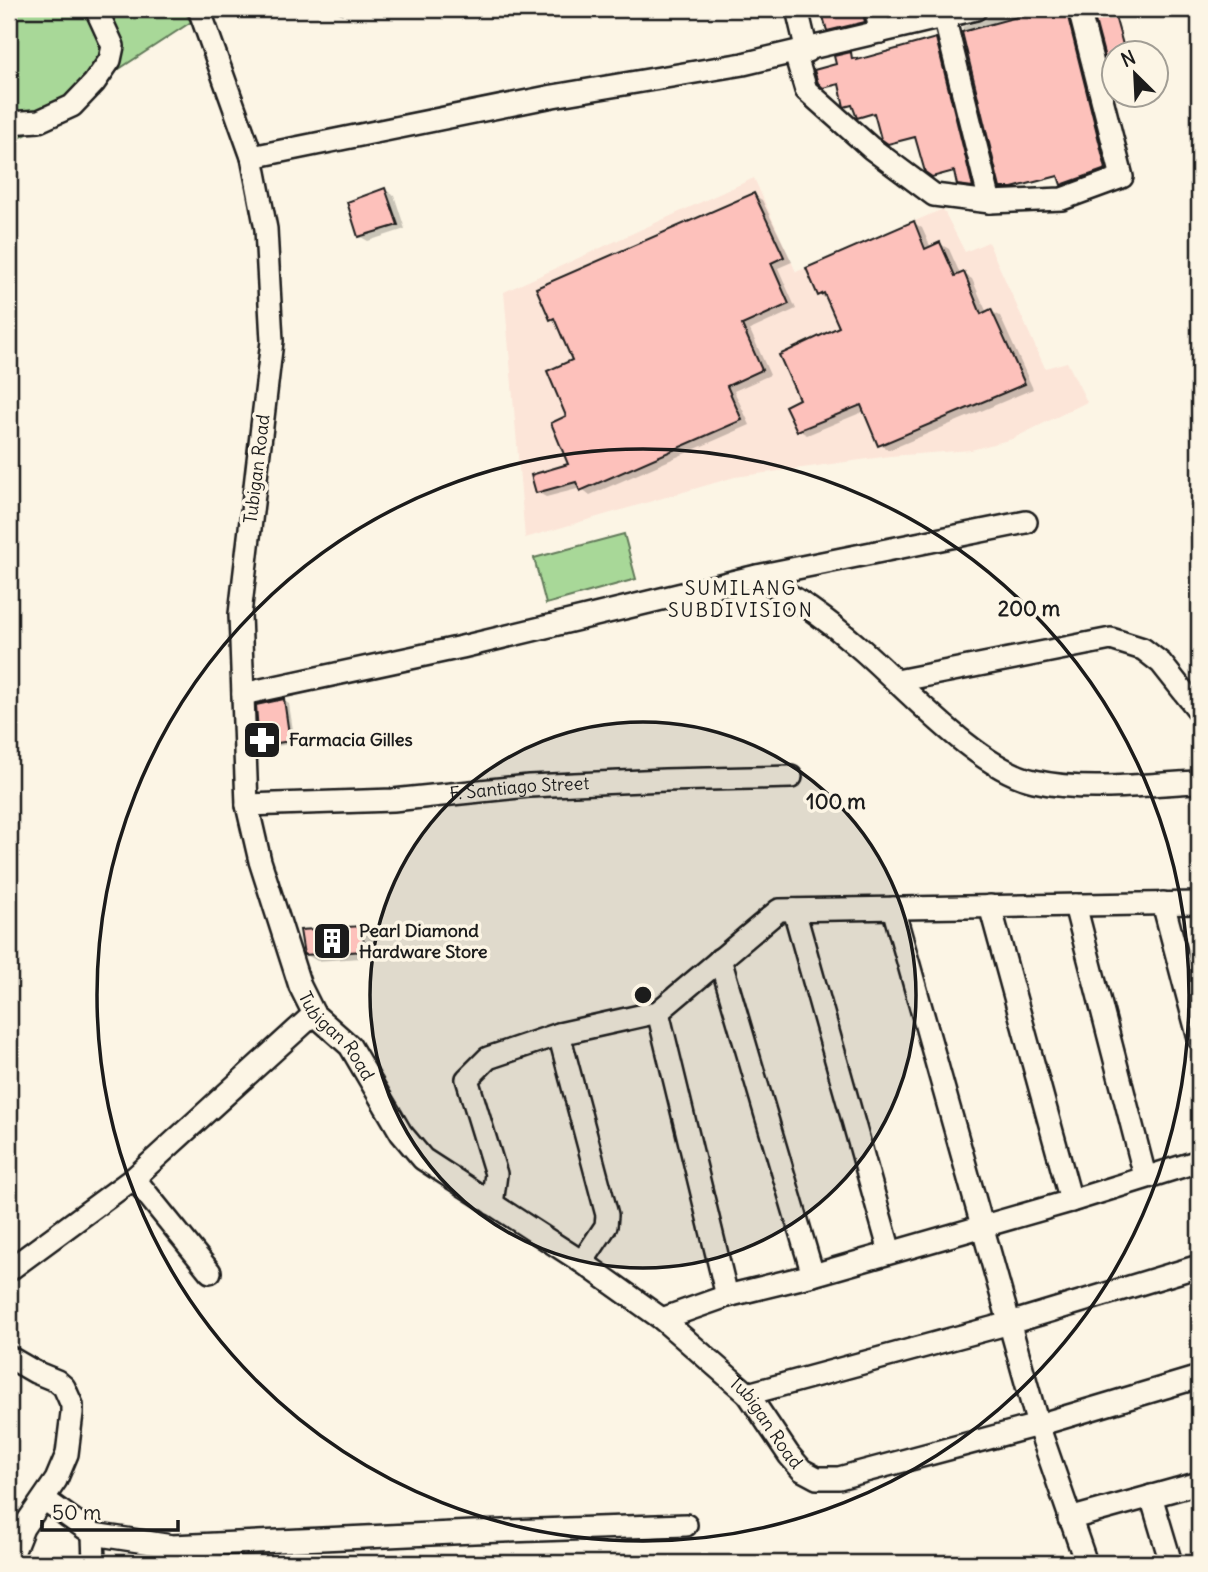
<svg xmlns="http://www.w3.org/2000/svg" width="1208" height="1572" font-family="Delius,sans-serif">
  <rect width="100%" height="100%" fill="#fcf5e5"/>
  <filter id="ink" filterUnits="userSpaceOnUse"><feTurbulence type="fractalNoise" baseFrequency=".0143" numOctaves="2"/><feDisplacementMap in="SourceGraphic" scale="14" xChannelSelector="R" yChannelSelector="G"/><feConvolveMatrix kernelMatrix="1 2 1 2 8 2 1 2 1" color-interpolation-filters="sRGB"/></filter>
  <g filter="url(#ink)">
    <!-- built -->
    <path fill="#fce5d8" d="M754 178 796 272 943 209 965 252 988 242 1045 368 1067 362 1087 402 1012 439 971 450 890 456 735 477 525 538 504 292Z"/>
    <!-- green -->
    <path fill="#a8d898" stroke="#627a5a" stroke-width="2" d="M9 9H183L191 22 113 73 83 107 19 138 9 139Z
      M624 534 636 579 546 604 534 558Z"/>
    <!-- shadow -->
    <path fill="#0003" d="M333 9H352L342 15Z
      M823 9H865L866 22 831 31Z
      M890 9H924L894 16Z
      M990 9H1005L1008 21 1055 9H1069L1068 14 1108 170 1065 185 1060 176 1016 188 1002 187 962 27 987 19 991 12Z
      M1094 9H1114L1126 52H1114V73L1110 72Z
      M936 40 938 41 974 187 961 185 956 171 935 177 926 171 917 138 892 144 882 138 876 114 861 118 854 106 846 105 841 85 827 88 825 87 839 65 850 54 854 60 860 62Z
      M385 190 394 195 405 229 368 241 359 236Z
      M754 195 762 200 792 262 778 268 796 309 750 330 770 375 734 391 750 425 590 495 581 488 546 497 537 492 571 465 569 417 575 361 558 323 551 319Z
      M914 223 922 228 931 248 940 244 949 249 961 276 964 274 972 279 987 313 991 311 1000 316 1033 389 889 450 880 445 865 411 807 435 798 430 802 400 841 328 828 300 819 294Z
      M284 701 289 704 295 743 266 748 261 745Z
      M361 928 373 935 376 957 317 961 305 954Z"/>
    <!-- building -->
    <path fill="#fdc1bb" stroke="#1c1c1c" stroke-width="2" d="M821 9H862L865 22 827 31Z
      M1046 9H1066L1106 169 1061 185 1058 176 1012 188H1000L962 32Z
      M1092 9H1113L1125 52H1114V72L1109 73Z
      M936 38 973 187 957 185 954 171 932 177 925 172 915 137 888 144 881 139 874 113 857 118 852 105 844 107 839 84 823 88 818 83 814 70 836 64 834 56 851 52 852 59 857 58V60Z
      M385 188 398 225 358 237 347 202Z
      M754 193 784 257 771 263 789 304 742 325 762 370 727 386 742 420 580 491 576 482 536 493 531 475 568 464 551 423 566 416 547 371 572 360 554 318 550 320 536 288Z
      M914 221 925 249 940 242 955 276 964 272 981 314 991 309 1025 384 878 446 861 405 797 431 785 406 799 399 779 355 839 327 824 293 818 296 806 268Z
      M284 699 290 741 259 746 256 705Z
      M362 926 364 951 304 955 300 930Z"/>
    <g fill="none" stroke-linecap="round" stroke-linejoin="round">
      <defs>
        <g id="minor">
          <path id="s1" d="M199 9 252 157 266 229 272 341 240 614 247 805 260 861 300 986 314 1014 350 1046 401 1133 423 1159 582 1262 662 1319 748 1394 789 1455 802 1470 817 1478H839L1038 1425 1199 1377"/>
          <path d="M797 9 807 51"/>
          <path d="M875 9 881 32"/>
          <path d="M944 16 990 202"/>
          <path d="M795 53 806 90 871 148 934 195 990 202 1062 199 1122 177 1079 9"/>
          <path d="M9 123 39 121 72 106 94 83 110 60 113 46 96 9"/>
          <path d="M252 157 553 96 743 64 976 9"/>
          <path d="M757 576C794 596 829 621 861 649 906 688 978 769 1034 781 1087 793 1146 784 1199 782"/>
          <path d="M897 681 1111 639 1143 649 1161 663 1199 711"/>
          <path d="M243 694 462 647 757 576 1026 522"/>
          <path id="s2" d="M247 805 393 800 529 786 665 780 791 777"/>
          <path d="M1163 903 1199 1039"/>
          <path d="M1075 905 1145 1176"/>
          <path d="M990 906 1071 1201"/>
          <path d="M893 908 1038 1425 1086 1563"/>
          <path d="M794 910 890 1252"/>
          <path d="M720 959 813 1275"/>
          <path d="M658 1012 727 1296"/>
          <path d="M559 1034 607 1215 606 1226 582 1262"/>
          <path d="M134 1178 210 1272"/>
          <path d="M492 1204 496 1174 467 1079 488 1058 559 1034 658 1012 779 910 1199 903"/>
          <path d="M9 1270 134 1178 314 1014"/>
          <path d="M662 1319 727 1296 813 1275 1071 1201 1199 1161"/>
          <path d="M9 1357 35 1372 57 1381 64 1387 72 1405V1413L67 1454 56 1480 23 1528 9 1563"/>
          <path d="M748 1394 1010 1323 1199 1266"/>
          <path d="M1151 1496 1171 1563"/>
          <path d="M44 1499 93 1534 172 1546 474 1532 686 1525"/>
          <path d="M1069 1519 1199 1483"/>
          <path d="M93 1534 94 1563"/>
        </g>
      </defs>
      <!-- minor casing -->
      <use href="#minor" stroke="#1c1c1c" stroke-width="26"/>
      <!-- minor -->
      <use href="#minor" stroke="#fcf5e5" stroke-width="21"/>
    </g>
  </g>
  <!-- distance rings -->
  <circle cx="643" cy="995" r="273" fill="#1c1c1c" fill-opacity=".12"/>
  <g fill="none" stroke="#1c1c1c" stroke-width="3.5">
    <circle cx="643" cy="995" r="273"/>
    <circle cx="643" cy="995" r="546"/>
  </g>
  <!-- icons -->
  <defs>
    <symbol id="pharmacy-square" viewBox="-11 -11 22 22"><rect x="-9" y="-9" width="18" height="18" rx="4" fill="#1c1c1c" stroke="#fcf5e5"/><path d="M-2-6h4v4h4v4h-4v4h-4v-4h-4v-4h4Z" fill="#fff"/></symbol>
    <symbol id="building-square" viewBox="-11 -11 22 22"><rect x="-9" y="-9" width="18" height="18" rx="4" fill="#1c1c1c" stroke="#fcf5e5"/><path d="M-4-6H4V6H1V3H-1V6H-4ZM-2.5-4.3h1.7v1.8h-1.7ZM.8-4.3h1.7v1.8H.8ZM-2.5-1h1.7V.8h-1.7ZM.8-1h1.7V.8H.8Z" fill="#fff"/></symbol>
  </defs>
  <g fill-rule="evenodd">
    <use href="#pharmacy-square" x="240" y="718" width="44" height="44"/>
    <use href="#building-square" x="310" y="919" width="44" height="44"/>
  </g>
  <g text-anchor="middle" stroke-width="7" stroke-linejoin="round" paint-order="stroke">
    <!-- street labels -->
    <g font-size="18" fill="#1c1c1c" stroke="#fcf5e5">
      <text transform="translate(257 469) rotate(-83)" y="6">Tubigan Road</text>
      <text dy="6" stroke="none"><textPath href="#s2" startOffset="273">F. Santiago Street</textPath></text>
      <text dy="6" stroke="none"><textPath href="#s1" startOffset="1060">Tubigan Road</textPath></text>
      <text dy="6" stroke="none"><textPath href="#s1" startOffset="1647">Tubigan Road</textPath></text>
    </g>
    <!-- poi labels -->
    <g font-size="18" font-weight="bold" fill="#1c1c1c" stroke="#fcf5e5" text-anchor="start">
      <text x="289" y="746">Farmacia Gilles</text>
      <text x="359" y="937">Pearl Diamond<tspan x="359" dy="21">Hardware Store</tspan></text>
    </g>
    <!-- neighbourhood labels -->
    <g font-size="19" letter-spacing="2" fill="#1c1c1c" stroke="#fcf5e5">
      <text x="741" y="595">SUMILANG<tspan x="741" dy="22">SUBDIVISION</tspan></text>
    </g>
  </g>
  <circle cx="643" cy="995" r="10" fill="#1c1c1c" stroke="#fcf5e5" stroke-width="3.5"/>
  <g font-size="21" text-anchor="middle" font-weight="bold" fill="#1c1c1c" stroke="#fcf5e5" stroke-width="7" stroke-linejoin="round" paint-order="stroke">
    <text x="1029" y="616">200 m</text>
    <text x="836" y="809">100 m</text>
  </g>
  <!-- margin -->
  <rect width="1208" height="1572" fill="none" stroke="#fcf5e5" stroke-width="35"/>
  <rect x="18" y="18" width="1173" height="1537" fill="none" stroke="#1c1c1c" stroke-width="2.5" filter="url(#ink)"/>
  <!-- north arrow -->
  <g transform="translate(1135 74) rotate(336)"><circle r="33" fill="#fcf5e5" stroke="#a29e95" stroke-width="2"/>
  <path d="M0-5L12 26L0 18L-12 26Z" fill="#1c1c1c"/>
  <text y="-10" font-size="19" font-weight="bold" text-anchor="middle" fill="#1c1c1c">N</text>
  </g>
  <!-- scale -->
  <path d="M42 1520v10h136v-10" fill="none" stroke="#1c1c1c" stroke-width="3.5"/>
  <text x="52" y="1520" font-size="21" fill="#1c1c1c" stroke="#fcf5e5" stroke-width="5" paint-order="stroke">50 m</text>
</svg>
